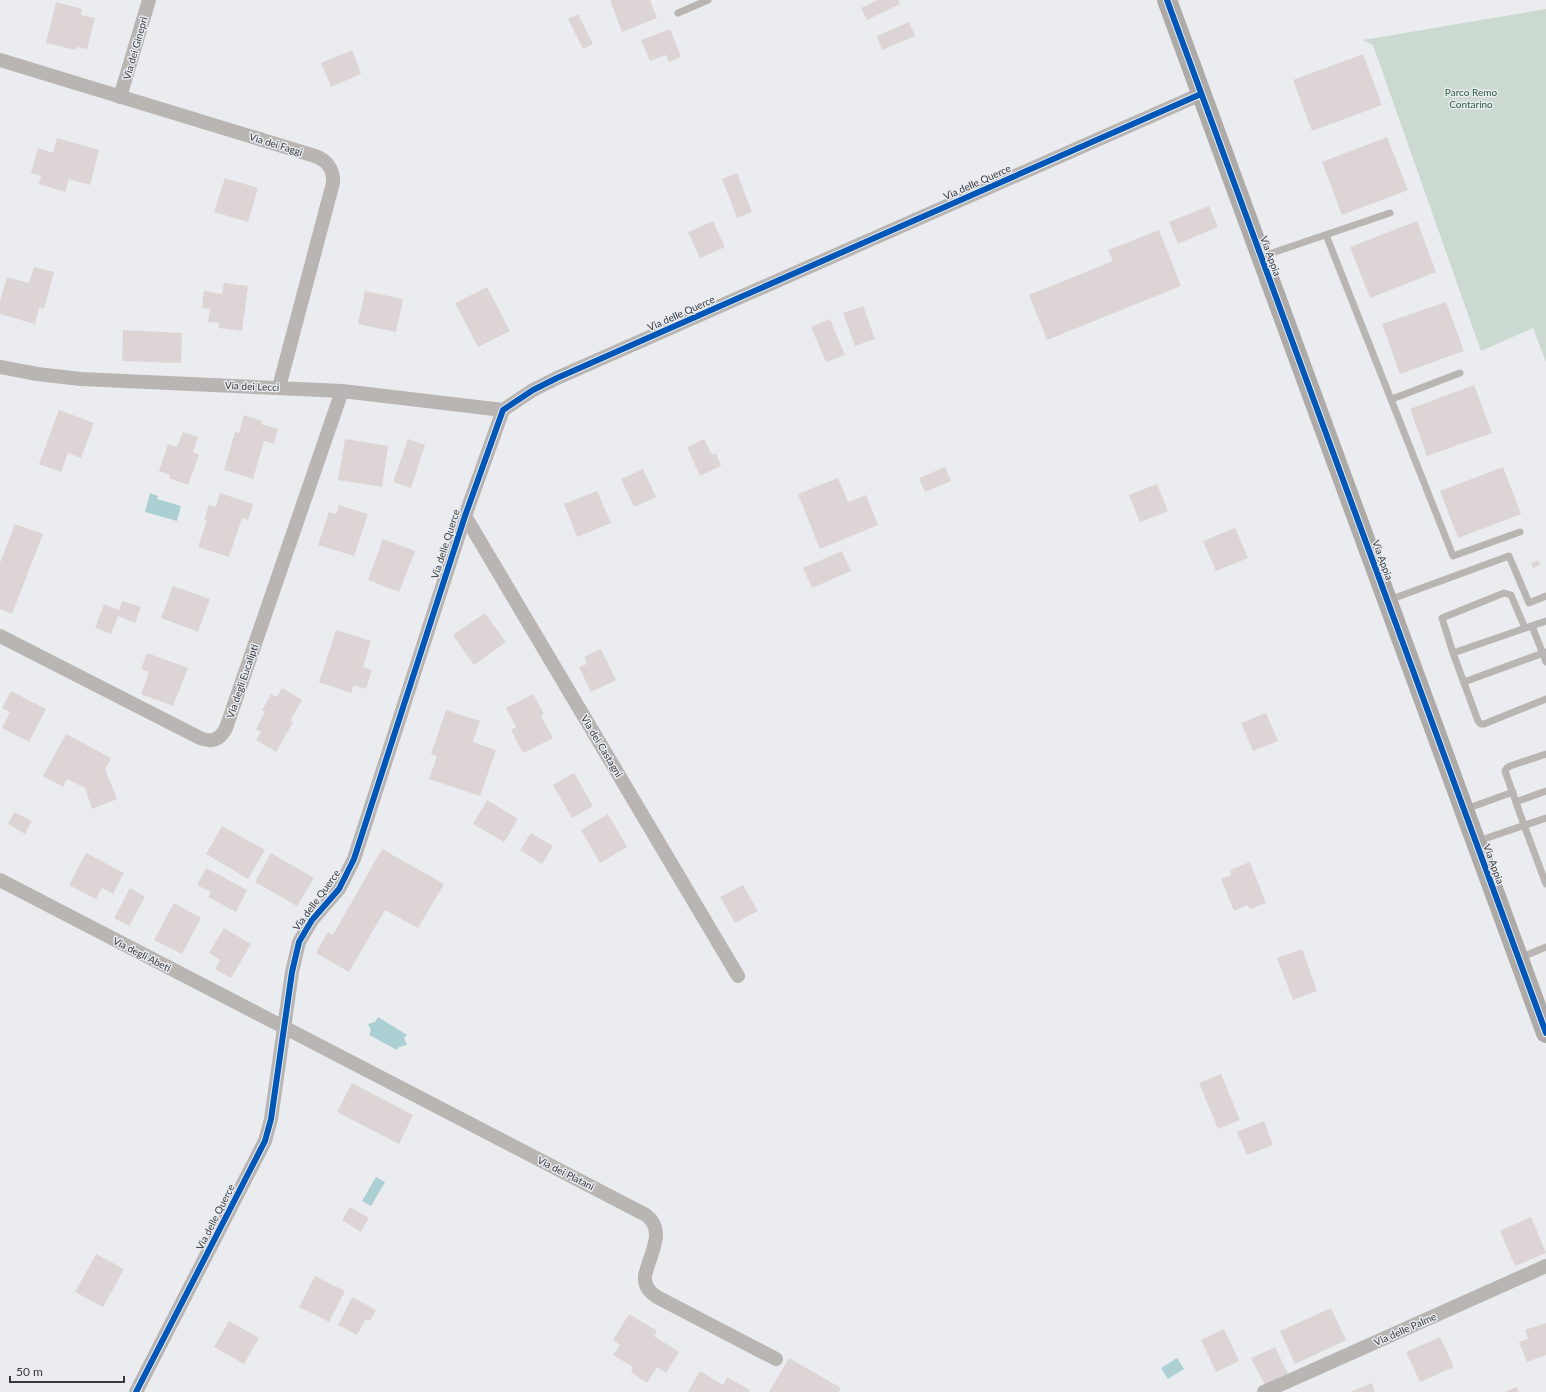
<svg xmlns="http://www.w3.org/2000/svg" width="1546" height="1392" font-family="Lato,sans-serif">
  <rect width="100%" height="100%" fill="#eaecef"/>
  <!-- green -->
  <path fill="#ccd9d0" d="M1546 9V362L1533 328 1481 351 1373 45 1363 40Z"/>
  <!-- water -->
  <path fill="#accfd3" d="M150 493 158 496 157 499 181 506 177 521 145 512Z
    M378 1017 407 1035 404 1038 407 1045 399 1047 397 1050 369 1035 371 1030 368 1024 375 1022Z
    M376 1177 385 1182 371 1206 362 1201Z
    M1177 1358 1184 1369 1168 1379 1161 1368Z"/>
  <!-- building -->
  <path fill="#ddd5d5" d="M610 0H650L657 18 622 32Z
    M877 0H898L900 4 867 20 861 8Z
    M56 2 82 9 81 15 95 18 87 49 77 47 76 50 46 43Z
    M578 14 593 44 583 49 568 19Z
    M909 22 915 36 882 50 877 36Z
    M670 29 681 57 669 62 666 55 650 61 641 40Z
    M352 50 361 74 331 87 321 63Z
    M1363 54 1382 105 1312 131 1293 80Z
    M1387 137 1408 190 1342 215 1322 162Z
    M57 138 99 150 90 185 69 179 65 192 39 184 41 176 31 173 38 148 53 153Z
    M737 173 752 212 737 218 722 179Z
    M225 178 258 188 248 222 214 212Z
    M1209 206 1218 227 1178 244 1169 222Z
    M713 221 725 247 700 258 688 232Z
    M1417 221 1436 272 1370 298 1350 247Z
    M1159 230 1181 286 1047 340 1029 295 1113 261 1108 250Z
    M34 267 54 272 44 309 39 308 35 324 0 314V302L7 277 29 283Z
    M224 283 248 286 242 331 219 328V323L208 322 210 309 202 308 204 291 222 294Z
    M487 287 510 331 478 347 455 303Z
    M365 291 403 299 396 332 358 324Z
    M1446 302 1464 351 1400 374 1382 324Z
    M863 306 875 339 855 346 843 313Z
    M830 319 845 355 826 362 811 327Z
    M123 330 182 333 181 363 122 361Z
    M1474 385 1492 433 1427 456 1410 409Z
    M59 410 94 423 81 458 68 453 61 472 39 464Z
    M244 415 262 421 261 424 278 429 274 444 264 441 253 479 224 470 235 432 239 433Z
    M183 432 198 437 193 452 199 455 188 485 169 478 170 475 159 471 168 444 177 447Z
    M345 439 388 446 382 487 338 480Z
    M408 439 425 445 411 488 393 482Z
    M704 439 712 455 716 453 721 466 700 476 687 447Z
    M945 467 951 481 925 492 919 478Z
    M1503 467 1521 514 1458 538 1440 491Z
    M643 469 656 497 634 507 621 479Z
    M838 478 848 502 866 495 878 525 820 549 798 494Z
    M1157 484 1168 511 1140 522 1129 495Z
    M597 491 611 523 577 537 564 504Z
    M220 493 253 504 248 520 242 518 229 557 198 547 207 520 204 519 209 505 216 507Z
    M339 505 368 514 354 556 318 545 329 512 336 514Z
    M15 524 43 534 12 614 0 609V563Z
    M1235 528 1248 558 1216 571 1203 541Z
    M383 539 415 551 399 592 368 580Z
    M842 551 851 571 812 588 803 568Z
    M1538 560 1540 565 1533 568 1531 563Z
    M173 586 210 599 198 632 161 618Z
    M122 601 141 607 135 623 118 616 111 634 95 628 104 604 119 610Z
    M485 613 506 642 474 665 453 635Z
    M336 630 371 641 363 667 372 670 366 689 354 685 351 693 319 682Z
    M601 649 616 680 591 692 579 667 587 664 584 657Z
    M147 653 188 668 173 706 141 694 149 672 141 669Z
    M282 688 302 700 290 721 293 722 276 752 256 740 261 732 256 729 265 712 262 710 271 694 277 697Z
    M11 691 46 709 29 742 2 728 10 712 2 708Z
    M533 694 544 714 541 716 553 738 523 753 511 730 516 727 506 708Z
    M446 710 480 721 473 742 496 750 480 796 429 779 437 756 431 754Z
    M1266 713 1278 741 1253 751 1241 723Z
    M66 734 111 758 105 769 117 799 92 809 85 788 67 779 63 787 43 776Z
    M574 773 593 806 572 818 553 785Z
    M487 800 518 819 504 842 473 824Z
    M14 812 32 821 25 834 8 824Z
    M608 814 627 847 600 863 581 830Z
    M222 826 265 850 248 879 206 854Z
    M531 833 553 846 542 864 520 850Z
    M382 849 444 884 418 928 385 910 349 972 316 953 328 932 333 935Z
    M86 853 124 873 113 894 102 888 96 899 69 885Z
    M271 853 314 878 297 906 255 882Z
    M1250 862 1266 903 1250 909 1248 905 1234 911 1221 879 1231 875 1230 870Z
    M206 868 247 890 236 912 208 897 211 892 197 885Z
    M743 885 758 911 735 923 720 897Z
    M130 888 145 897 129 926 114 918Z
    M174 903 201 918 182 954 154 940Z
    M224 928 251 944 231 978 215 969 220 960 209 953Z
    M1302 949 1317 991 1293 1000 1277 958Z
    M1221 1074 1240 1120 1218 1129 1199 1083Z
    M352 1083 413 1115 399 1144 337 1112Z
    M1264 1121 1273 1145 1247 1155 1237 1132Z
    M350 1207 369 1218 361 1232 342 1220Z
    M1531 1217 1546 1253 1515 1266 1500 1231Z
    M96 1254 124 1269 103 1307 75 1292Z
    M315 1276 345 1291 329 1322 299 1307Z
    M352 1297 376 1310 370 1321 366 1319 357 1335 338 1325Z
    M1331 1308 1346 1340 1295 1364 1280 1331Z
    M629 1314 657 1331 654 1336 679 1352 666 1373 657 1367 647 1383 631 1372 633 1367 613 1355 620 1345 613 1340Z
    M229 1321 259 1338 244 1364 214 1347Z
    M1546 1323V1355L1527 1362 1519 1342 1528 1339 1525 1330Z
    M1224 1329 1239 1361 1216 1372 1201 1340Z
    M1440 1337 1454 1367 1420 1382 1406 1352Z
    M1275 1347 1288 1374 1265 1385 1251 1358Z
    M789 1358 841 1388 839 1392H769Z
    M700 1371 723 1385 727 1377 750 1390 749 1392H688Z
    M1372 1383 1375 1392H1350Z
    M1517 1387 1519 1392H1504Z"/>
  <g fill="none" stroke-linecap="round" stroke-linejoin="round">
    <!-- lane -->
    <path stroke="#b9b5b2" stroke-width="7" d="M678 13 708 0
      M1326 235 1453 556 1520 532
      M1263 256 1390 213
      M1392 399 1460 373
      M1389 600 1509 556 1529 603 1546 596
      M1532 626 1546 662
      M1525 628 1511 595 1504 593 1442 618 1453 653 1546 621
      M1453 653 1478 721 1481 724H1484L1546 699
      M1464 682 1546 652
      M1546 754 1510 766 1507 768 1505 771 1524 825 1546 884
      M1516 802 1546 791
      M1466 809 1513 792
      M1478 841 1546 818
      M1520 958 1546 947"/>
    <!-- street -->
    <path stroke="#b9b5b2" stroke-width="14" d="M0 60 315 156C327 160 334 170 333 183L279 387
      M120 97 149 0
      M0 367 37 374 81 379 342 391 503 410
      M465 516 738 976
      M0 636 200 738C211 743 220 740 226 728L342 391
      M0 880 646 1215C667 1231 649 1255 645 1276 644 1286 649 1292 657 1297L776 1359
      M136 1392 265 1141 271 1119 292 972 299 942 312 920 339 889 354 859 465 516 503 410 533 390 557 378 1201 94
      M1264 1392 1546 1266"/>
    <!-- secondary -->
    <path stroke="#aeaaa7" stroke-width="20" d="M1167 0 1546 1033"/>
    <defs>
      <path id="cycleway" d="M1167 0 1546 1033
        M136 1392 265 1141 271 1119 292 972 299 942 312 920 339 889 354 859 465 516 503 410 533 390 557 378 1201 94"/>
    </defs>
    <!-- cycleway casing -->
    <use href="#cycleway" stroke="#e8ebf1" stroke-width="8"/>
    <!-- cycleway -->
    <use href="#cycleway" stroke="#0057b8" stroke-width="6"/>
  </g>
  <g text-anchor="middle" stroke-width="3" stroke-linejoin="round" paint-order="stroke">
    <!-- street labels -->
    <g font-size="10" fill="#393a3c" stroke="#e8ebf1">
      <text transform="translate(135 48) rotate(-74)" y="4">Via dei Ginepri</text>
      <text transform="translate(276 144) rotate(17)" y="4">Via dei Faggi</text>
      <text transform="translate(977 182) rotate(-24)" y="4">Via delle Querce</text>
      <text transform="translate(1271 256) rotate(70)" y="4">Via Appia</text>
      <text transform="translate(681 313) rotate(-24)" y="4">Via delle Querce</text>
      <text transform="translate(252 386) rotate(2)" y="4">Via dei Lecci</text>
      <text transform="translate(445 544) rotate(-72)" y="4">Via delle Querce</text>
      <text transform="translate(1383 560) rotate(70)" y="4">Via Appia</text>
      <text transform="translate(242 681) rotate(-71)" y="4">Via degli Eucalipti</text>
      <text transform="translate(602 746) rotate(59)" y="4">Via dei Castagni</text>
      <text transform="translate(1494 864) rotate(70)" y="4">Via Appia</text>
      <text transform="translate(316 900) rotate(-54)" y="4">Via delle Querce</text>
      <text transform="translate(142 954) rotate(27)" y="4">Via degli Abeti</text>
      <text transform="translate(566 1173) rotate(27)" y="4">Via dei Platani</text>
      <text transform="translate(215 1217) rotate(-63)" y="4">Via delle Querce</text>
      <text transform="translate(1405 1329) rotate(-24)" y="4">Via delle Palme</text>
    </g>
    <!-- park labels -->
    <g font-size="10" fill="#2f5f39" stroke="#e8ebf1">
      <text x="1471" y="96">Parco Remo<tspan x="1471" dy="12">Contarino</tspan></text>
    </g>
  </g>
  <!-- scale -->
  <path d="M10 1376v6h114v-6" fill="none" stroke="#393a3c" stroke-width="2"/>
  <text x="16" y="1376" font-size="12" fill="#393a3c" stroke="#e8ebf1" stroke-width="3" paint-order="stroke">50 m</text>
</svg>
